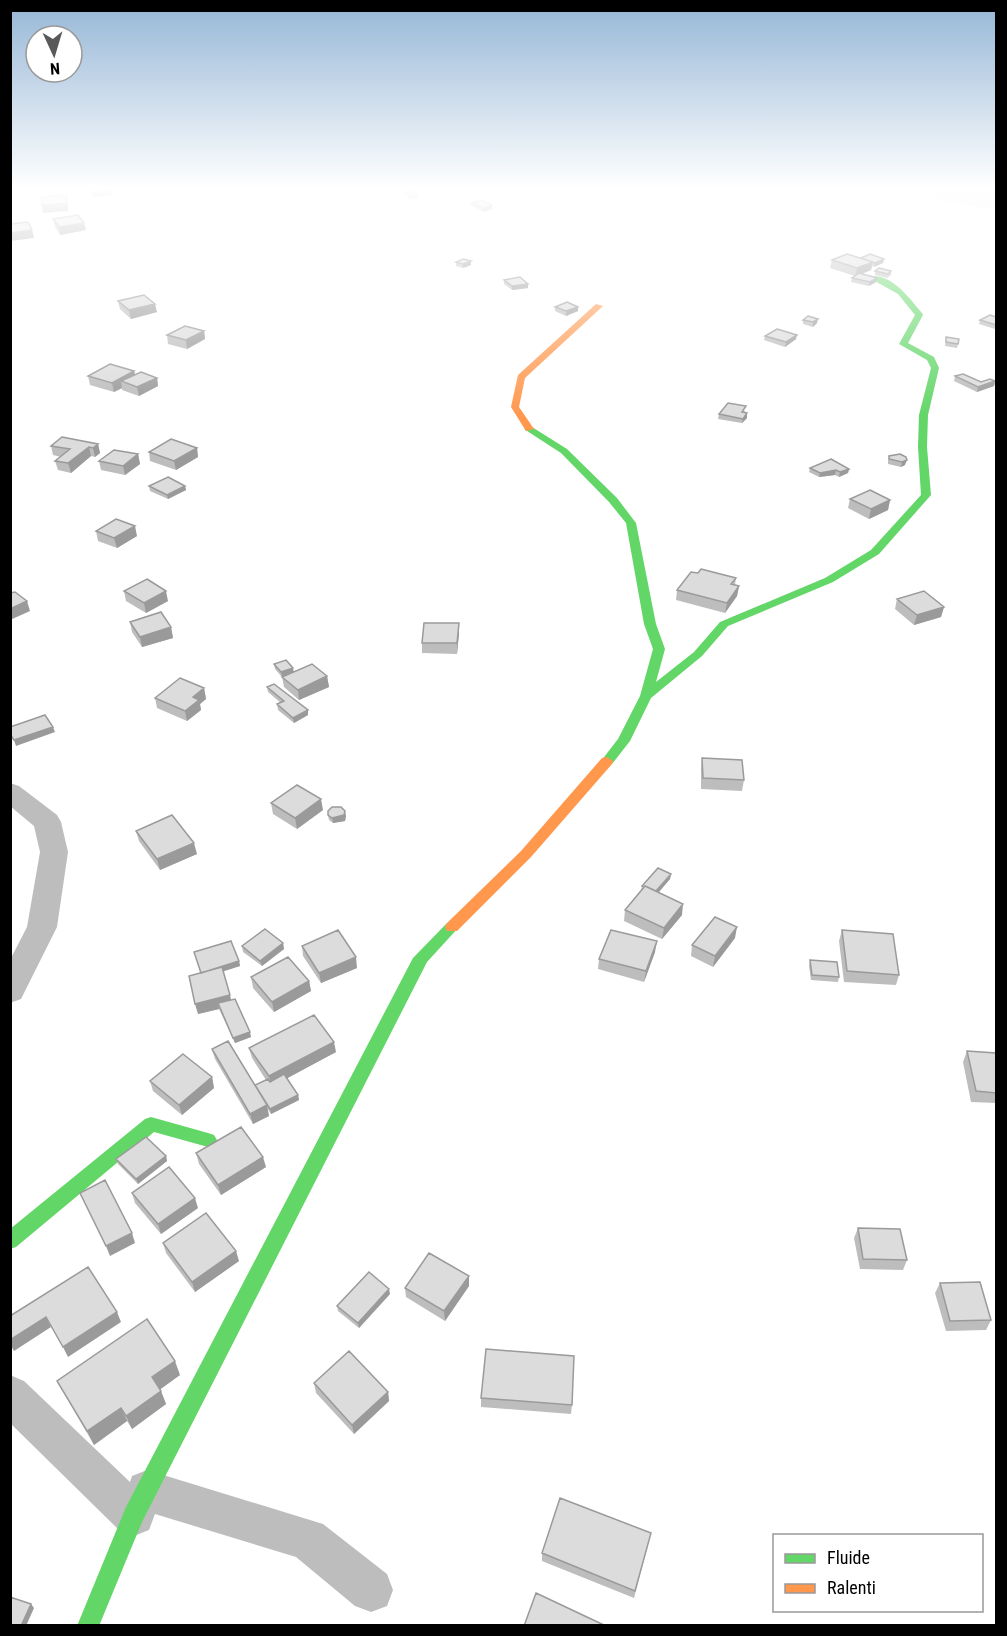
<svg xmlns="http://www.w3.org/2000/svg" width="1007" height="1636" font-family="'Roboto Condensed',sans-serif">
  <rect width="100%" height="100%" fill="#fff"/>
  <!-- green -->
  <path fill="#e8e8e8" d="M919 188H996V210L948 202Z"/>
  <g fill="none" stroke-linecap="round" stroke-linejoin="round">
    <!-- street -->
    <path fill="#bdbdbd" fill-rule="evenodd" d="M10 783 19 786 57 815 61 822 68 852 57 927 21 999 10 1003V960L27 927 40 852 34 826 10 806Z
      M10 1375 24 1381 130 1482 132 1476 147 1470 323 1524 387 1574 393 1590 387 1606 371 1612 355 1606 296 1557 155 1514 149 1530 134 1536 119 1530 10 1423Z"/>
    <!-- fast -->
    <path fill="#63d668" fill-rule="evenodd" d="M873 276C894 276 910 299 922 313L923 315 908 343 934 357 939 368 928 415 927 447 931 495 879 554 833 582 728 626 702 656 651 698 630 741 612 764H602L601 761 618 739 640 696 653 649 644 624 626 523 609 502 561 453 524 429 532 427 567 449 617 498 636 523 656 624 665 649 656 682 694 652 720 622 825 578 871 550 921 495 918 447 919 415 931 368 927 360 899 344 915 315 898 294 873 280Z
      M452 922 457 923 459 927 427 962 142 1522 99 1626H77L126 1507 413 958 447 923Z
      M151 1117 208 1133 214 1135 217 1140 214 1145 208 1147 154 1132 16 1247 10 1249V1229L145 1119Z"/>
    <!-- slow -->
    <path fill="#ff974d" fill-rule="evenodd" d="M596 304 603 306 525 378 519 407 534 429 526 431 511 407 518 375Z
      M607 757 613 761 612 764 531 857 457 931H447L445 927 447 923 521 851 602 758Z"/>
  </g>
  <!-- wall -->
  <path fill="#bdbdbd" d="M471 203 492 209 483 212 472 206Z
    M53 219 86 230 60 235 55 227Z
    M861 258 884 259 883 263 874 267 872 266 871 270 862 274 877 278 876 282 869 286 851 282 852 278 855 276 830 268 832 260Z
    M471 261V265L463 268 456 266V262Z
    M875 271H891V275L887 278 875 275Z
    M504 280 528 284V288L512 290 504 284Z
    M118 301 157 312 131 319 120 309Z
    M555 307 578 311 566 316 555 311Z
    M996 317V328L995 329 979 324 980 320Z
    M803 320 817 323 813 327 803 324Z
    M204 331 205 339 187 349 168 344 167 335Z
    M765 336 796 339 785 347 764 340Z
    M946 337 958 344 957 348 945 346Z
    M134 371 135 374 157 378 158 386 139 396 122 390V388L114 392 90 385 88 376Z
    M955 376 981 382 995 381 994 386 977 392 954 381Z
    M746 411 745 412 747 418 742 423 718 419 719 414Z
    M98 444 100 453 95 457 91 456 71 473 58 470 55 461 61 457 53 455 51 446Z
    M197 448 198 457 176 470 150 461 149 452Z
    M138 454 140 464 125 475 101 470 99 461Z
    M900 454 905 465 901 467 888 464V461L889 456Z
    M810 468 849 469 848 473 839 477 835 475 819 477 809 472Z
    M149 486H185L186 490 168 499 150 491Z
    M850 499 890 500 888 510 869 519 848 508Z
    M96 531 137 536 117 548 98 541Z
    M698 573 736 578 735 585 739 586 737 596 725 613 676 600 677 590Z
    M124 591 168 601 146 613 126 601Z
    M897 599 944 607 941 617 914 625 895 609Z
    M130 622 171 627 173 638 142 647 132 632Z
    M459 623V633L457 654 422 653V643Z
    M274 664 294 672 327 676 329 687 299 700 284 687 282 677 275 669Z
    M267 687 308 715 294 723 278 710 277 704 281 703 268 692Z
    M204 688 206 699 200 704 201 710 187 721 157 708 155 698Z
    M702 758 744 780 742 791 701 789V769Z
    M271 803 323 810 297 829 273 814Z
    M328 815 346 816 345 821 333 823 329 820Z
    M136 831 197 854 160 870 139 841Z
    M671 874 670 879 658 892 682 915 662 939 624 921 625 910 641 891 642 886Z
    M842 930 899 975 896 985 844 982 839 941Z
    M735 938 713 967 691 956 692 945Z
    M283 943 284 949 262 966 243 952 242 946Z
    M302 946 357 968 321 983 303 956Z
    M194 952 239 961 240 966 223 971 231 1000 251 1037 235 1043 219 1009 198 1014 201 973Z
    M655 952 644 982 598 969 599 959Z
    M810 960 839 977 838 982 811 980 809 966Z
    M251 977 309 981 311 991 274 1012 253 988Z
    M249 1048 336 1052 287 1078 298 1095 299 1100 271 1114 267 1108 269 1116 253 1124 215 1059 212 1049 255 1087 266 1080 252 1058Z
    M967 1051 996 1053V1103L971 1102 963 1062Z
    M212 1077 214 1088 182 1115 153 1091 150 1081Z
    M196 1153 266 1167 221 1195 199 1164Z
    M166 1156 167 1161 138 1184 118 1164 116 1159Z
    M132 1193 198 1208 161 1234 135 1203Z
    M858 1228 907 1260 903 1270 860 1269 854 1238Z
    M163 1243 239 1261 195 1292 166 1253Z
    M469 1276V1286L445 1321 406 1297 405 1288Z
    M940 1283 991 1320 986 1330 946 1331 935 1293Z
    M390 1294 359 1328 338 1311 337 1306Z
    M180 1375 160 1389 166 1404 132 1429 127 1421 94 1445 57 1381Z
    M314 1383 388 1392 389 1401 354 1434 316 1393Z
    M481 1398 572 1405 571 1414 481 1407Z
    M649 1541 634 1598 542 1561V1553Z"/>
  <!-- shaded-wall -->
  <path fill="#9a9a9a" d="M112 191 113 195 92 197 91 193Z
    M418 194V198L409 199V195Z
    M67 195 68 203V211L43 213 42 205Z
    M492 205V209L483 212V208Z
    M84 223 86 230 60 235 59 227Z
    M32 230 34 238 10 241V233Z
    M884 259 883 263 874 267 875 263Z
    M471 261V265L463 268V264Z
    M873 262 871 270 856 276 857 268Z
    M877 278 876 282 869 286 870 282Z
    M528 284V288L512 290V286Z
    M155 304 157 312 131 319 129 310Z
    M578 307V311L566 316V311Z
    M818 319 817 323 813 327V322Z
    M204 331 205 339 187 349 186 340Z
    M797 335 796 339 785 347 786 342Z
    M134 371 136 380 121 381 122 388 114 392 112 383Z
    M157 378 158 386 139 396 137 387Z
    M995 381 994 386 977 392 978 387Z
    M747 413V418L742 423 743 419Z
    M98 444 100 453 95 457 93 448Z
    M89 447 91 456 71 473 68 463Z
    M197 448 198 457 176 470 174 461Z
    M138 454 140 464 125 475 123 466Z
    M907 460 905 465 901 467 902 462Z
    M849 469 848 473 839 477 840 472Z
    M836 470 835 475 819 477 820 473Z
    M185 486 186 490 168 499 167 495Z
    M890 500 888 510 869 519 871 509Z
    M135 526 137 536 117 548 114 538Z
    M739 586 737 596 725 613 727 603Z
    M166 591 168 601 146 613 144 603Z
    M27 601 30 611 10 620V609Z
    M944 607 941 617 914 625 917 615Z
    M459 623V633L457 654V643Z
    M171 627 173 638 142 647 140 637Z
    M293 668 294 673 282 677 281 672Z
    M327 676 329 687 299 700 298 690Z
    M204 688 206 699 200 704 201 710 187 721 185 711 193 697Z
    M308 710V715L294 723 293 718Z
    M53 727 55 732 16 746 14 740Z
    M321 799 323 810 297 829 295 818Z
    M345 811 346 816 345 821 333 823 332 818Z
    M194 843 197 854 160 870 157 859Z
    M671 874 670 879 654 898 655 892Z
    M683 904 682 915 662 939 664 928Z
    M737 927 735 938 713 967 715 956Z
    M657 941 655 952 644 982 646 971Z
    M283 943 284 949 262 966 260 961Z
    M356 957 357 968 321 983 319 973Z
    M239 961 240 966 203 978 201 973Z
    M309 981 311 991 274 1012 272 1002Z
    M230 995 232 1005 218 1003 219 1009 198 1014 195 1004Z
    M250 1032 251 1037 235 1043 233 1038Z
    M334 1042 336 1052 271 1087 269 1076Z
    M212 1077 214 1088 182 1115 179 1105Z
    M298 1095 299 1100 271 1114 270 1109Z
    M267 1105 269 1116 253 1124 250 1114Z
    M166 1156 167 1161 138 1184 136 1179Z
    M263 1157 266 1167 221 1195 218 1185Z
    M195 1198 198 1208 161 1234 158 1224Z
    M132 1233 135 1243 110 1256 106 1246Z
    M236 1251 239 1261 195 1292 192 1282Z
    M469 1276V1286L445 1321 444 1311Z
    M389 1289 390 1294 359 1328 358 1323Z
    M117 1312 121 1322 68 1357 63 1347Z
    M46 1317 51 1327 14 1351 10 1344V1340Z
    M175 1361 180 1375 158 1391 152 1377Z
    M161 1391 166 1404 132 1429 126 1416Z
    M388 1392 389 1401 354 1434 352 1425Z
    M121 1408 127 1421 94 1445 87 1431Z
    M31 1604 34 1608 26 1626H21Z"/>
  <!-- building -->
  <path fill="#dcdcdc" stroke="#9a9a9a" stroke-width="1.5" d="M89 188H111L112 191 91 193Z
    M414 191 418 194 409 195 405 193Z
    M67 195V203L42 205V197Z
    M481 200 492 205 483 208 471 203Z
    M78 215 84 223 59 227 53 219Z
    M28 222 32 230 10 233V224Z
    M847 254 873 262 857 268 832 260Z
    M870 254 884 259 875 263 861 258Z
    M463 259 471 261 463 264 456 262Z
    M879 268 891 271 888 274 875 271Z
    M859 273 877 278 870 282 852 278Z
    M520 277 528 284 512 286 504 280Z
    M144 295 155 304 129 310 118 301Z
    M567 302 578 307 566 311 555 307Z
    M990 315 996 317V325L980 320Z
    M808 316 818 319 813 322 803 320Z
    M185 326 204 331 186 340 167 335Z
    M777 329 797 335 786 342 765 336Z
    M946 337 959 339 958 344 946 342Z
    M110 364 134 371 112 383 88 376Z
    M141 372 157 378 137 387 121 381Z
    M963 374 981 382 990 379 995 381 978 387 955 376Z
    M728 403 746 406 742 412 747 413 743 419 719 414Z
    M62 437 98 444 93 448 89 447 68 463 55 461 70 449 51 446Z
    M171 439 197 448 174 461 149 452Z
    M114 450 138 454 123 466 99 461Z
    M900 454 906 457 907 460 902 462 889 459V456Z
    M831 459 849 469 840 472 836 470 820 473 810 468Z
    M168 477 185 486 167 495 149 486Z
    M870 490 890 500 871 509 850 499Z
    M116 519 135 526 114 538 96 531Z
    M701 569 736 578 731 584 739 586 727 603 677 590 691 572 698 573Z
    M147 579 166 591 144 603 124 591Z
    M924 591 944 607 917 615 897 599Z
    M15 592 27 601 10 609V593Z
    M161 612 171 627 140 637 130 622Z
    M424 623H459L457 643H422Z
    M286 660 293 668 281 672 274 664Z
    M312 664 327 676 298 690 282 677Z
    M180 678 204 688 193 697 199 700 185 711 155 698Z
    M274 684 308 710 293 718 277 704 284 701 267 687Z
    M45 715 53 727 14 740 10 734V727Z
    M702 758 742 760 744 780 703 778Z
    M297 785 321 799 295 818 271 803Z
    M332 807H341L345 811 344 815 332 818 328 815V811Z
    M172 815 194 843 157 859 136 831Z
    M658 868 671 874 656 891 645 886 644 887 642 886Z
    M645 886 683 904 664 928 625 910Z
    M715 917 737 927 715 956 692 945Z
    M265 929 283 943 260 961 242 946Z
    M338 930 356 957 319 973 302 946Z
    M611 930 657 941 646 971 599 959Z
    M842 930 893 934 899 975 847 971Z
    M231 941 239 961 201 973 194 952Z
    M288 957 309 981 272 1002 251 977Z
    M810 960 837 962 839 977 812 975Z
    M222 967 230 995 195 1004 189 976Z
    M235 999 250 1032 233 1038 218 1003Z
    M314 1015 334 1042 269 1076 249 1048Z
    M228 1041 267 1105 250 1114 212 1049Z
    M967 1051 996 1053V1093L976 1091Z
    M183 1054 212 1077 179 1105 150 1081Z
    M284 1074 298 1095 270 1109 255 1085 268 1079 270 1082Z
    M241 1127 263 1157 218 1185 196 1153Z
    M146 1137 166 1156 136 1179 116 1159Z
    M169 1167 195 1198 158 1224 132 1193Z
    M105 1180 132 1233 106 1246 80 1193Z
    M206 1213 236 1251 192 1282 163 1243Z
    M858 1228 900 1229 907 1260 863 1259Z
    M429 1253 469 1276 444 1311 405 1288Z
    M88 1267 117 1312 63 1347 46 1317 10 1340V1316Z
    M369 1272 389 1289 358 1323 337 1306Z
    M980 1282 991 1320 950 1321 940 1283Z
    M147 1319 175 1361 152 1377 161 1391 126 1416 121 1408 87 1431 57 1381Z
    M486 1349 574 1356 572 1405 481 1398Z
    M349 1351 388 1392 352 1425 314 1383Z
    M560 1498 651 1533 635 1591 542 1553Z
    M536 1593 606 1626H524Z
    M10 1597 31 1604 21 1626H10Z"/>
  <!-- sky -->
  <linearGradient id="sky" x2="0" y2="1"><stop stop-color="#95b6d6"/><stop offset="0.45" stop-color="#fff"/><stop offset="1" stop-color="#fff" stop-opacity="0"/></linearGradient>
  <rect width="1007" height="417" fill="url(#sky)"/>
  <!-- border -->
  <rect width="1007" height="1636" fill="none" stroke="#000000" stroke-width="24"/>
  <!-- legend -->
  <rect x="773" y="1534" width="210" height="78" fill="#ffffff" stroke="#999999" stroke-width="1.5"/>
  <rect x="785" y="1554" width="30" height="9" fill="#63d668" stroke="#999999" stroke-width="1.5"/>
  <text x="827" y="1564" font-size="18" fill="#000000">Fluide</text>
  <rect x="785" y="1584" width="30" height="9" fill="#ff974d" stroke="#999999" stroke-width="1.5"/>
  <text x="827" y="1594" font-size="18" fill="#000000">Ralenti</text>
  <!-- north arrow -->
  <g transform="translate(54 54) rotate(176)"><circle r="28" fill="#ffffff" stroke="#999999" stroke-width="1.5"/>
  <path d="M0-4.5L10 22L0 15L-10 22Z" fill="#595959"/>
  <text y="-9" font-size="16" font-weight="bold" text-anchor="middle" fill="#000000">N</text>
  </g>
</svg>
